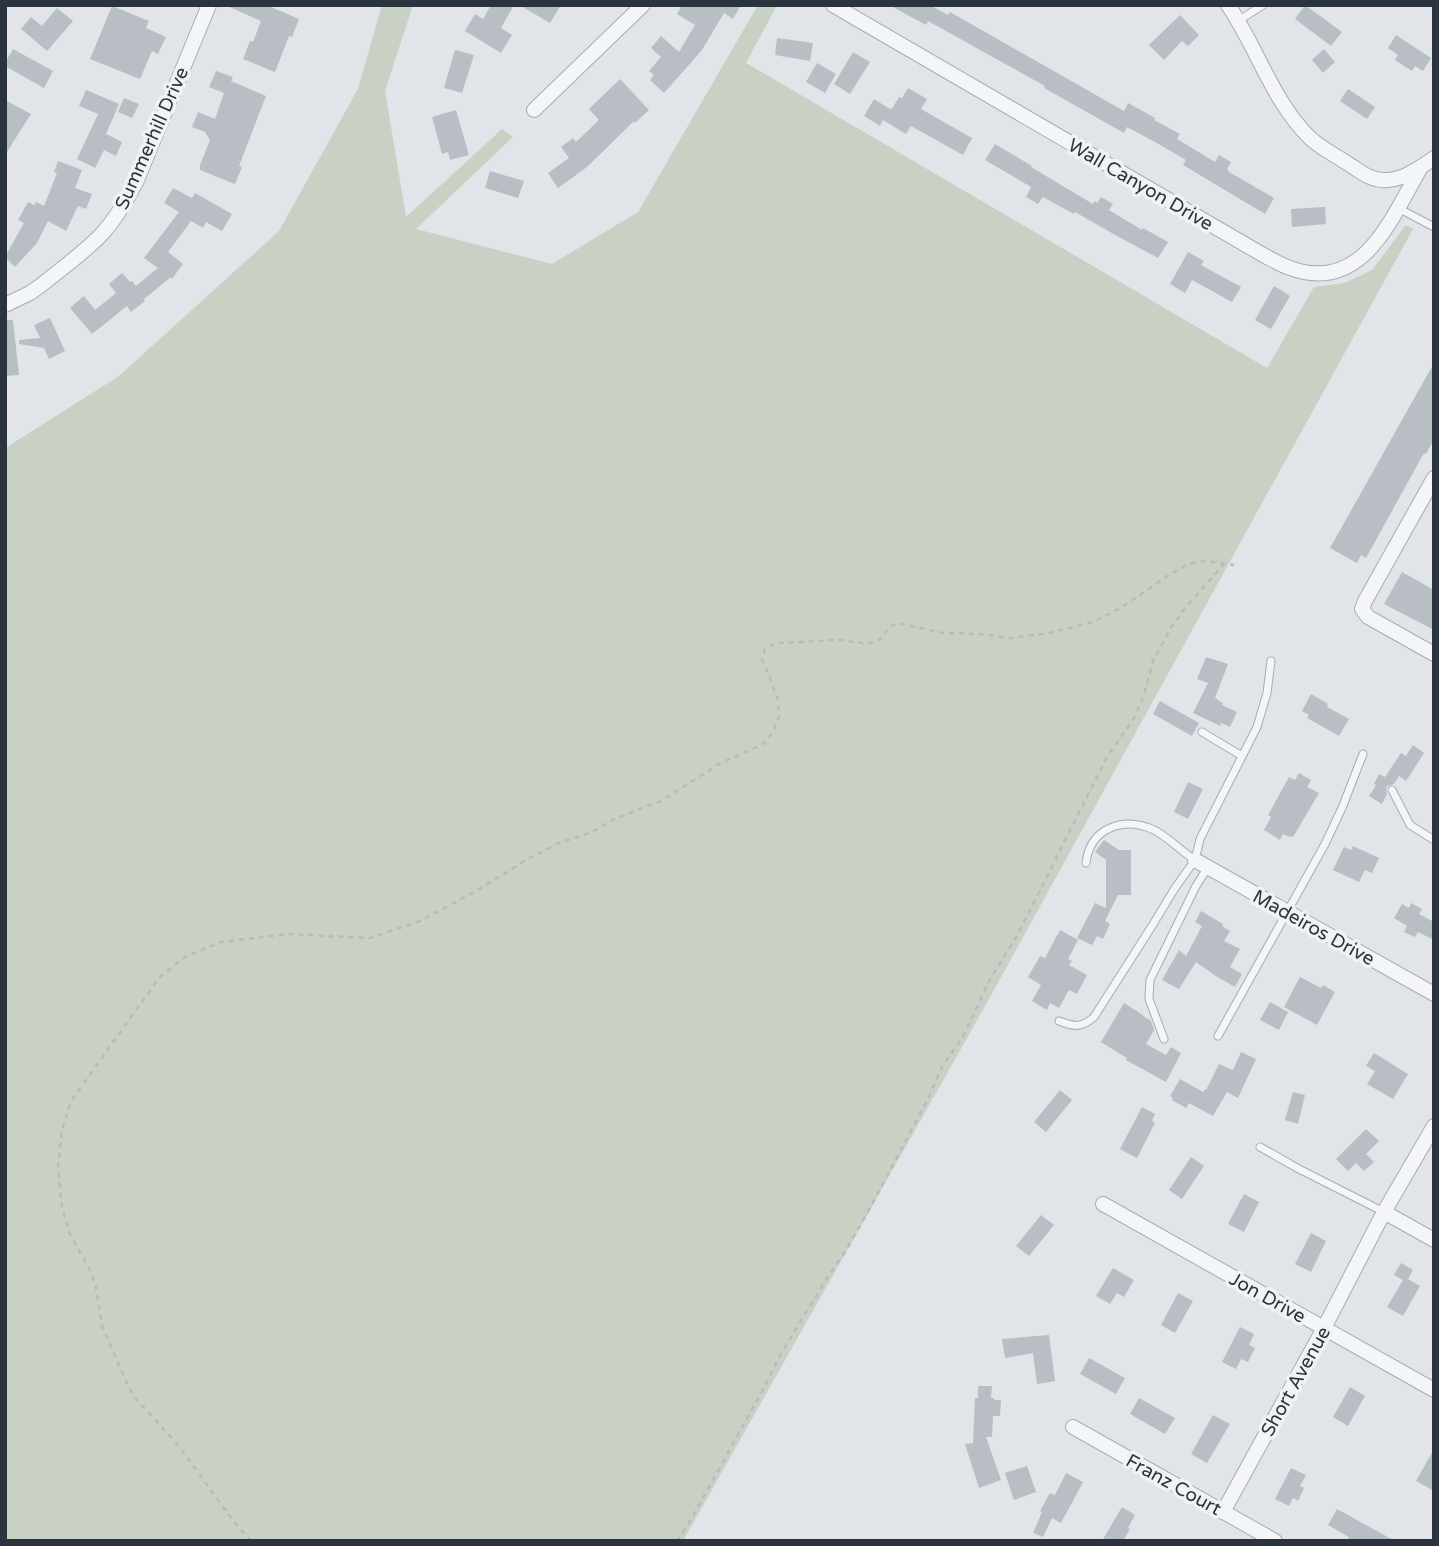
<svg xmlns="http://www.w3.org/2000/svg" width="1439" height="1546" font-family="'Varela Round',sans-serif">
  <rect width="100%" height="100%" fill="#e1e4e8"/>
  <!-- green -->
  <path fill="#c8d1c3" d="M382 5H413L385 91 406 217 502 129 513 137 416 229 552 264 638 212 758 5H777L746 63 1267 368 1314 287 1345 283 1372 270 1406 225 1413 229 984 1008 683 1541H5V446L7 447 119 376 279 231 358 89Z"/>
  <!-- building -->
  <path fill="#b9bec4" d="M225 5H266L299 19 292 37 289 36 275 72 243 59 250 41 253 42 261 21Z
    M491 5H514L501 28 512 35 501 53 465 31 475 14 483 19Z
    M519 5H561L550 23Z
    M682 5H741L733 19 724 13 702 50 664 93 650 80 654 75 649 71 661 57 651 48 661 36 679 52 695 25 677 14Z
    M889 5H930L948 15 950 12 1124 111 1128 103 1155 118 1154 120 1180 134 1177 139 1215 162 1219 155 1231 162 1227 169 1229 172 1274 198 1265 214 1183 165 1186 160 1155 142 1127 127 1124 133 1044 88 1045 86 928 21 926 25Z
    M1305 5 1342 32 1331 46 1295 19Z
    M112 6 149 21 146 28 166 37 158 54 152 51 140 79 90 59Z
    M57 8 73 21 47 51 21 29 31 17 42 26Z
    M1180 15 1199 35 1188 46 1182 41 1164 60 1149 45Z
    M1396 35 1431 58 1423 71 1415 66 1412 71 1395 60 1398 55 1388 48Z
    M777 38 813 43 810 61 775 55Z
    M13 49 53 71 44 88 5 66V63Z
    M1324 49 1335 62 1323 73 1312 60Z
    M455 50 474 55 462 93 444 88Z
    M853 52 870 62 850 94 834 84Z
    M817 63 836 74 825 93 806 82Z
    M216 71 233 77 231 81 266 96 239 166 242 167 235 184 200 170V165L210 140 205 132 192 127 198 112 215 119 224 93 209 87Z
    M620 79 649 110 635 123 634 121 587 167 558 188 548 173 569 158 561 147 573 138 576 142 599 120 589 109Z
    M908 88 927 99 921 109 972 138 963 155 911 126 906 134 883 120 880 126 864 116 874 99 890 109V108L892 109 899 97 902 98Z
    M1348 89 1375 107 1367 119 1340 101Z
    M86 90 119 104 106 134 122 142 116 156 104 150 95 168 77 159 98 114 79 106Z
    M124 98 139 104 132 118 118 112Z
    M5 100 31 114 5 155Z
    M456 110 469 155 450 160 448 152 442 154 432 117Z
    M995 144 1032 166 1031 167 1093 204 1095 201 1097 203 1101 197 1113 204 1109 210 1142 230 1143 228 1168 242 1158 258 1117 236 1075 212 1074 214 1043 197 1038 204 1026 197 1031 187 985 160Z
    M58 161 82 170 75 188 92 194 86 209 78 206 66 231 48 221 37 243 15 267 5 257 24 223 18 220 28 202 34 205 36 202 44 206 57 173 54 172Z
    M490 171 524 181 518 198 485 188Z
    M173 188 192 198 195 193 232 214 222 231 206 222 203 228 191 221 168 252 183 264 172 279 171 277 144 299 145 301 131 312 127 306 92 334 70 308 84 296 95 310 116 293 109 284 122 273 130 282 132 281 136 286 158 268 144 258 179 212 164 203Z
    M1325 207 1326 224 1292 227 1291 209Z
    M1188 252 1204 261 1201 265 1241 287 1232 302 1192 280 1185 293 1170 284Z
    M1274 286 1290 296 1271 329 1255 320Z
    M50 318 65 351 49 359 44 348 19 344V340L40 338 34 325Z
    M5 320H13L19 375 5 376Z
    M1434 363V439L1426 454 1424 453 1366 558 1361 555 1357 563 1330 548Z
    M1402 572 1434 590V630L1384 604Z
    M1206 657 1228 664 1215 698 1223 703 1222 705 1237 712 1230 727 1221 723 1220 726 1193 713 1208 683 1197 679Z
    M1311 694 1328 704 1327 707 1349 719 1339 736 1307 718 1309 715 1302 711Z
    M1160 701 1199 723 1192 736 1153 714Z
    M1413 745 1424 753 1406 781 1399 776 1394 784 1387 786 1386 790 1387 794 1382 804 1369 796 1376 785 1374 784 1379 774 1385 777 1401 753 1406 756Z
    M1299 773 1311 780 1307 787 1319 793 1293 837 1290 836 1289 837 1283 834 1280 840 1264 830 1271 817 1268 815 1289 777 1295 780Z
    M1188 782 1203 789 1188 819 1174 812Z
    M1104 840 1119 850H1131V895H1118L1105 921 1110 924 1103 939 1097 936 1092 945 1077 938 1095 903 1106 908V860L1095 852Z
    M1353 846 1379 858 1372 873 1365 870 1359 882 1333 870 1344 847 1351 850Z
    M1411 903 1422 909 1419 914 1434 922V940L1418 932 1415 937 1404 932 1407 926 1394 918 1402 904 1409 908Z
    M1201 911 1223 924 1222 926 1230 931 1224 941 1240 949 1230 967 1242 974 1235 987 1216 976 1196 962 1179 989 1162 980 1179 950 1186 956 1202 926 1195 922Z
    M1060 930 1078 940 1068 959 1072 961 1069 965 1087 975 1077 994 1069 990 1059 1008 1050 1003 1047 1010 1032 1001 1041 985 1028 977 1040 956 1045 958Z
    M1300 977 1321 988 1323 985 1335 992 1317 1025 1284 1007Z
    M1270 1002 1288 1012 1279 1030 1260 1020Z
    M1124 1003 1143 1015V1016L1151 1021 1154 1030 1146 1044 1166 1055 1171 1047 1181 1053 1166 1082 1126 1060 1127 1058 1101 1042Z
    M1241 1052 1256 1059 1238 1098 1227 1092 1213 1116 1189 1103 1186 1108 1172 1100 1173 1098 1170 1096 1180 1079 1203 1092 1205 1089 1206 1090 1219 1064 1233 1070Z
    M1374 1053 1408 1074 1393 1099 1367 1084 1375 1071 1366 1066Z
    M1060 1090 1072 1100 1046 1132 1034 1122Z
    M1293 1092 1305 1095 1298 1124 1285 1120Z
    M1142 1107 1155 1114 1152 1121 1155 1123 1137 1158 1120 1149Z
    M1366 1129 1379 1141 1366 1154 1374 1162 1364 1171 1356 1163 1348 1171 1336 1159Z
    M1191 1157 1204 1166 1182 1199 1169 1190Z
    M1244 1194 1259 1202 1244 1232 1228 1224Z
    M1041 1215 1054 1225 1029 1256 1016 1246Z
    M1311 1233 1326 1241 1311 1272 1295 1264Z
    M1401 1263 1413 1270 1408 1279 1420 1286 1403 1316 1387 1307 1403 1280 1394 1275Z
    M1113 1268 1134 1280 1124 1297 1117 1293 1110 1304 1096 1296Z
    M1178 1293 1193 1301 1175 1333 1161 1325Z
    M1240 1327 1254 1334 1249 1345 1255 1348 1248 1362 1241 1359 1236 1369 1222 1362Z
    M1049 1335 1055 1381 1037 1384 1033 1353 1005 1358 1002 1339Z
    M1089 1358 1125 1378 1116 1394 1080 1374Z
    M978 1386H992L991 1398H994V1400H1001L1000 1416H993L992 1437H986L1001 1480 979 1488 965 1444 973 1443 975 1398H978Z
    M1350 1387 1365 1396 1348 1426 1333 1417Z
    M1139 1398 1175 1418 1165 1434 1130 1414Z
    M1213 1415 1230 1424 1207 1463 1191 1454Z
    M1434 1449V1491L1416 1481Z
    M1027 1466 1036 1492 1014 1500 1005 1473Z
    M1291 1468 1306 1475 1300 1486 1304 1488 1298 1501 1293 1498 1289 1506 1275 1499Z
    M1066 1473 1083 1482 1061 1523 1052 1518 1043 1537 1033 1533 1042 1512 1040 1511 1050 1493 1055 1495Z
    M1122 1507 1135 1515 1128 1528 1130 1529 1123 1541H1102Z
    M1337 1509 1395 1541H1347L1349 1537 1328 1525Z"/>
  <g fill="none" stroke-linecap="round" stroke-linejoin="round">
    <defs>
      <path id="lane" d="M1238 21 1263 5
        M1398 208 1434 227
        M1202 732 1242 756
        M1392 790 1410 825 1434 840
        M1086 863C1090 828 1123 816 1154 830 1168 837 1181 851 1195 860
        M1059 1021C1074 1027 1082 1028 1094 1017L1152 926 1175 888 1195 860 1200 839 1257 727 1267 693 1271 661
        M1218 1036 1325 844 1342 808 1363 754
        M1164 1039 1149 999 1150 980 1196 886 1208 867
        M1260 1147 1299 1169 1384 1212"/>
      <path id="street" d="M833 5 1265 256C1273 260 1281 265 1290 268 1363 295 1392 217 1421 167
        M1228 5C1258 49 1272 101 1311 139 1321 148 1335 155 1347 163 1354 167 1362 174 1370 177 1393 187 1416 171 1434 158
        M534 110 643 5
        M5 305 30 293 40 286C60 270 82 254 100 236 116 219 127 200 137 180L209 5
        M1434 478 1365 601 1362 609 1368 617 1434 654
        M1195 860 1434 994
        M1103 1204 1434 1390
        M1384 1212 1434 1240
        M1073 1427 1275 1541
        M1223 1512 1324 1328 1384 1212 1434 1126"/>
    </defs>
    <!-- lane casing -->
    <use href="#lane" stroke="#a7acb2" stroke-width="9"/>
    <!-- street casing -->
    <use href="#street" stroke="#a7acb2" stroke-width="16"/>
    <!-- path -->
    <path stroke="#b7bbc0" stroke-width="2.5" stroke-dasharray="5 5" stroke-linecap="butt" d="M251 1541 234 1522 178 1445 137 1400 128 1386 102 1326 96 1287 90 1270 70 1234 62 1208 58 1167 62 1130 71 1101 159 978 185 957 221 942 288 934 370 938 420 921 476 891 528 859 559 843 592 832 614 819 661 801 719 764 763 744 773 732 779 716 778 699 762 659 765 649 776 643 839 640 869 644 882 638 889 627 898 623 943 633 979 634 1011 638 1049 633 1093 622 1122 607 1169 575 1188 564 1205 561 1234 565
      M677 1541 690 1521 759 1397 782 1352 827 1278 845 1252 870 1208 929 1097 943 1065 963 1037 989 981 1017 936 1107 757 1134 718 1143 698 1153 661 1172 626 1186 607 1224 564"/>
    <!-- lane -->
    <use href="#lane" stroke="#f3f5f7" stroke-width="7"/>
    <!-- street -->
    <use href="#street" stroke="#f3f5f7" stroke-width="14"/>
  </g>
  <g text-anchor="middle" stroke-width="7" stroke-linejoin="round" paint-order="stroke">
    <!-- street labels -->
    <g font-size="19" fill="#2b343e" stroke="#f0f3f6">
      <text transform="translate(151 138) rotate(-66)" y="7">Summerhill Drive</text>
      <text transform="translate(1141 184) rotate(30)" y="7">Wall Canyon Drive</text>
      <text transform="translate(1314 927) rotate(29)" y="7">Madeiros Drive</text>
      <text transform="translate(1268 1297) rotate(29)" y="7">Jon Drive</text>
      <text transform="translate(1295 1381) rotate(-61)" y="7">Short Avenue</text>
      <text transform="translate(1174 1484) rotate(29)" y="7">Franz Court</text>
    </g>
  </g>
  <!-- border -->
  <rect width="1439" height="1546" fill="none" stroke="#2b343e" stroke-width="14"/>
</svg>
